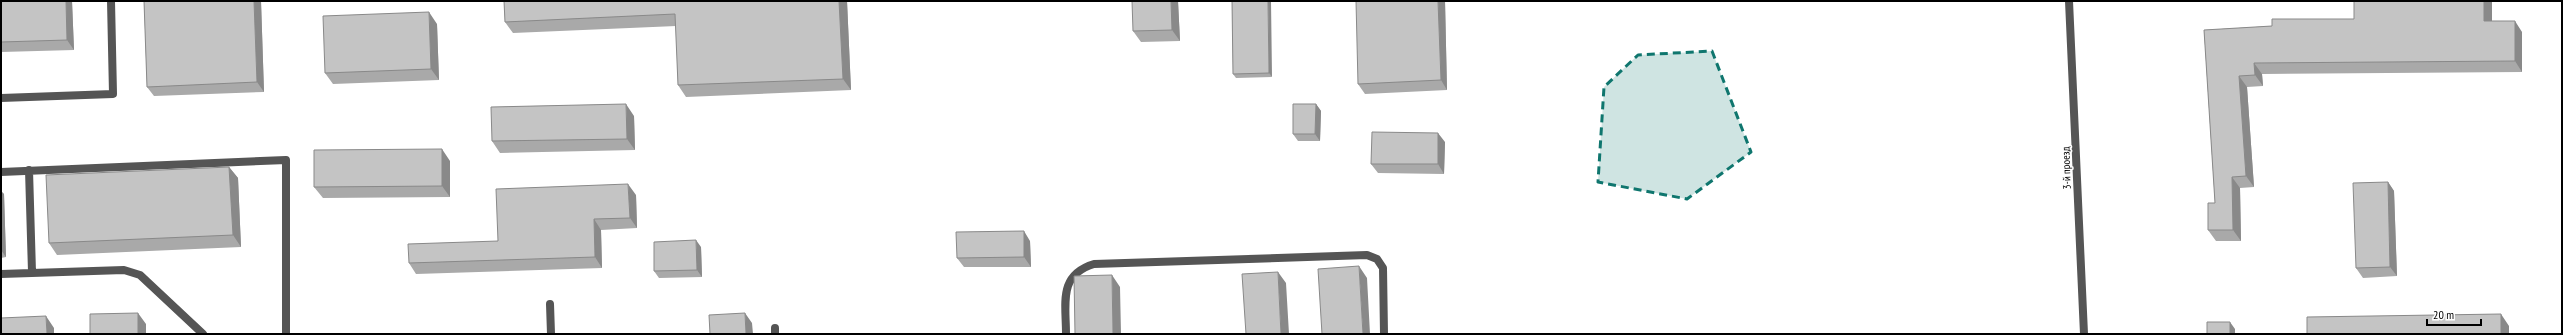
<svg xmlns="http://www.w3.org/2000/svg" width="2563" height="335" font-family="'PT Sans Narrow',sans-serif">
  <rect width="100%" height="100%" fill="#fff"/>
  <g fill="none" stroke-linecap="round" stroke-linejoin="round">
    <!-- service -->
    <path stroke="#555" stroke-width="8" d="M1 98 113 94 111 1
      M29 170 32 272
      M1 172 286 160V334
      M1 274 124 270 140 275 203 334
      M550 304 551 334
      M775 328V334
      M1066 334C1066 303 1058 275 1094 264L1367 255 1377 259 1383 268 1384 334"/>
    <!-- tertiary -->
    <path stroke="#555" stroke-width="8" d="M2069 1 2084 334"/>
  </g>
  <!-- wall -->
  <path fill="#a9a9a9" d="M1 1H72L74 50 1 52Z
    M144 1H261L264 92 154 96 147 87Z
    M504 1H847L851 90 686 97 678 85 676 26 513 33 505 22Z
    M1178 1 1180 41 1141 42 1133 31Z
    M1232 1 1272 77 1236 78 1233 74Z
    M1445 1 1447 90 1365 94 1358 84Z
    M2492 21 2522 32V72L2262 74 2263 86 2247 87 2254 187 2240 188 2241 241H2216L2208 230 2215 203 2204 30 2272 26Z
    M437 24 439 80 333 84 325 73Z
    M1316 104 1321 111 1320 141H1298L1293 134Z
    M634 116 635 150 500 153 492 141Z
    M1445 142 1444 174 1378 173 1371 164Z
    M450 161V197L323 198 314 187Z
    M229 167 238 178 241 247 57 255 49 243Z
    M2388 182 2394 191 2397 276 2363 278 2356 268Z
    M1 191 4 194 6 257 1 258Z
    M636 195 637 228 601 230 602 268 416 274 409 263 498 241Z
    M1030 241 1031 267H964L957 258Z
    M701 247 702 277 659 278 654 271Z"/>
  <!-- shaded-wall -->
  <path fill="#898989" d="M66 1H72L74 50 67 40Z
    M254 1H261L264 92 257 82Z
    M839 1H847L851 90 843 79Z
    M1171 1H1178L1180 41 1172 30Z
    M1268 1H1271L1272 77 1269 73Z
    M1438 1H1445L1447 90 1441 80Z
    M2484 1H2492V32L2484 21Z
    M429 12 437 24 439 80 431 69Z
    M2515 21 2522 32V72L2515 61Z
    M2254 63 2262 74 2263 86 2255 75Z
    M2239 76 2247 87 2254 187 2246 176Z
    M626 104 634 116 635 150 627 139Z
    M1316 104 1321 111 1320 141 1315 134Z
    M1438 133 1445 142 1444 174 1438 164Z
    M442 149 450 161V197L442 186Z
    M229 167 238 178 241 247 233 235Z
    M2232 177 2240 188 2241 241 2233 230Z
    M2388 182 2394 191 2397 276 2390 267Z
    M628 184 636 195 637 228 630 218Z
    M1 191 4 194 6 257 1 250Z
    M594 219 601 230 602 268 595 257Z
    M1024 231 1030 241 1031 267 1024 257Z
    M696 240 701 247 702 277 697 270Z
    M1359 266 1367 278 1370 334H1363Z
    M1278 272 1286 283 1289 334H1281Z
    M1112 275 1120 287 1121 334H1113Z
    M138 313 146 324V334H138Z
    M745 313 752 323 753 334H746Z
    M2501 314 2509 326V334H2501Z
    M46 316 54 328V334H47Z
    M2230 322 2235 329V334H2230Z"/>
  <!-- building -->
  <path fill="#c4c4c4" stroke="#898989" d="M1 1H66L67 40 1 42Z
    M144 1H254L257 82 147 87Z
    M504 1H839L843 79 678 85 675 14 505 22Z
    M1132 1H1171L1172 30 1133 31Z
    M1232 1H1268L1269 73 1233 74Z
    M1356 1H1438L1441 80 1358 84Z
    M2354 1H2484V21H2515V61L2254 63 2255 75 2239 76 2246 176 2232 177 2233 230H2208V203H2215L2204 30 2272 26V19H2354Z
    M429 12 431 69 325 73 323 16Z
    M626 104 627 139 492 141 491 107Z
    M1293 104H1316L1315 134H1293Z
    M1372 132 1438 133V164H1371Z
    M442 149V186L314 187V150Z
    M229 167 233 235 49 243 46 175Z
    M2388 182 2390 267 2356 268 2353 183Z
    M628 184 630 218 594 219 595 257 409 263 408 244 498 241 496 189Z
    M1024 231V257L957 258 956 232Z
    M696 240 697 270 654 271V242Z
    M1359 266 1363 334H1322L1318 269Z
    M1278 272 1281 334H1246L1242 274Z
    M1112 275 1113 334H1075L1074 276Z
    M138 313V334H90V314Z
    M745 313 746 334H710L709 315Z
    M2501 314V334H2307V317Z
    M46 316 47 334H1V318Z
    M2207 322H2230V334H2207Z"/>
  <!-- marked area -->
  <path fill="#0f766e" fill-opacity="0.2" stroke="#0f766e" stroke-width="3" stroke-dasharray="8 5" stroke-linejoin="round" d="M1712 51 1751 152 1687 199 1598 182 1604 87 1638 55Z"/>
  <g text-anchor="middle" stroke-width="3" stroke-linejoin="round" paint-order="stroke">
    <!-- street labels -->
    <g font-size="11" fill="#000" stroke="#fff">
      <text transform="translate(2066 168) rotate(-92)" y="4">3-й проезд</text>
    </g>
  </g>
  <!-- border -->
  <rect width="2563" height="335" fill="none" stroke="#000000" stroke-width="4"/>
  <!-- scale -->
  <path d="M2427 319v6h54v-6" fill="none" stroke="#000000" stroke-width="2"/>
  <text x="2433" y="319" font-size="12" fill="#000000" stroke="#ffffff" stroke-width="3" paint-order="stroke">20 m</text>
</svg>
